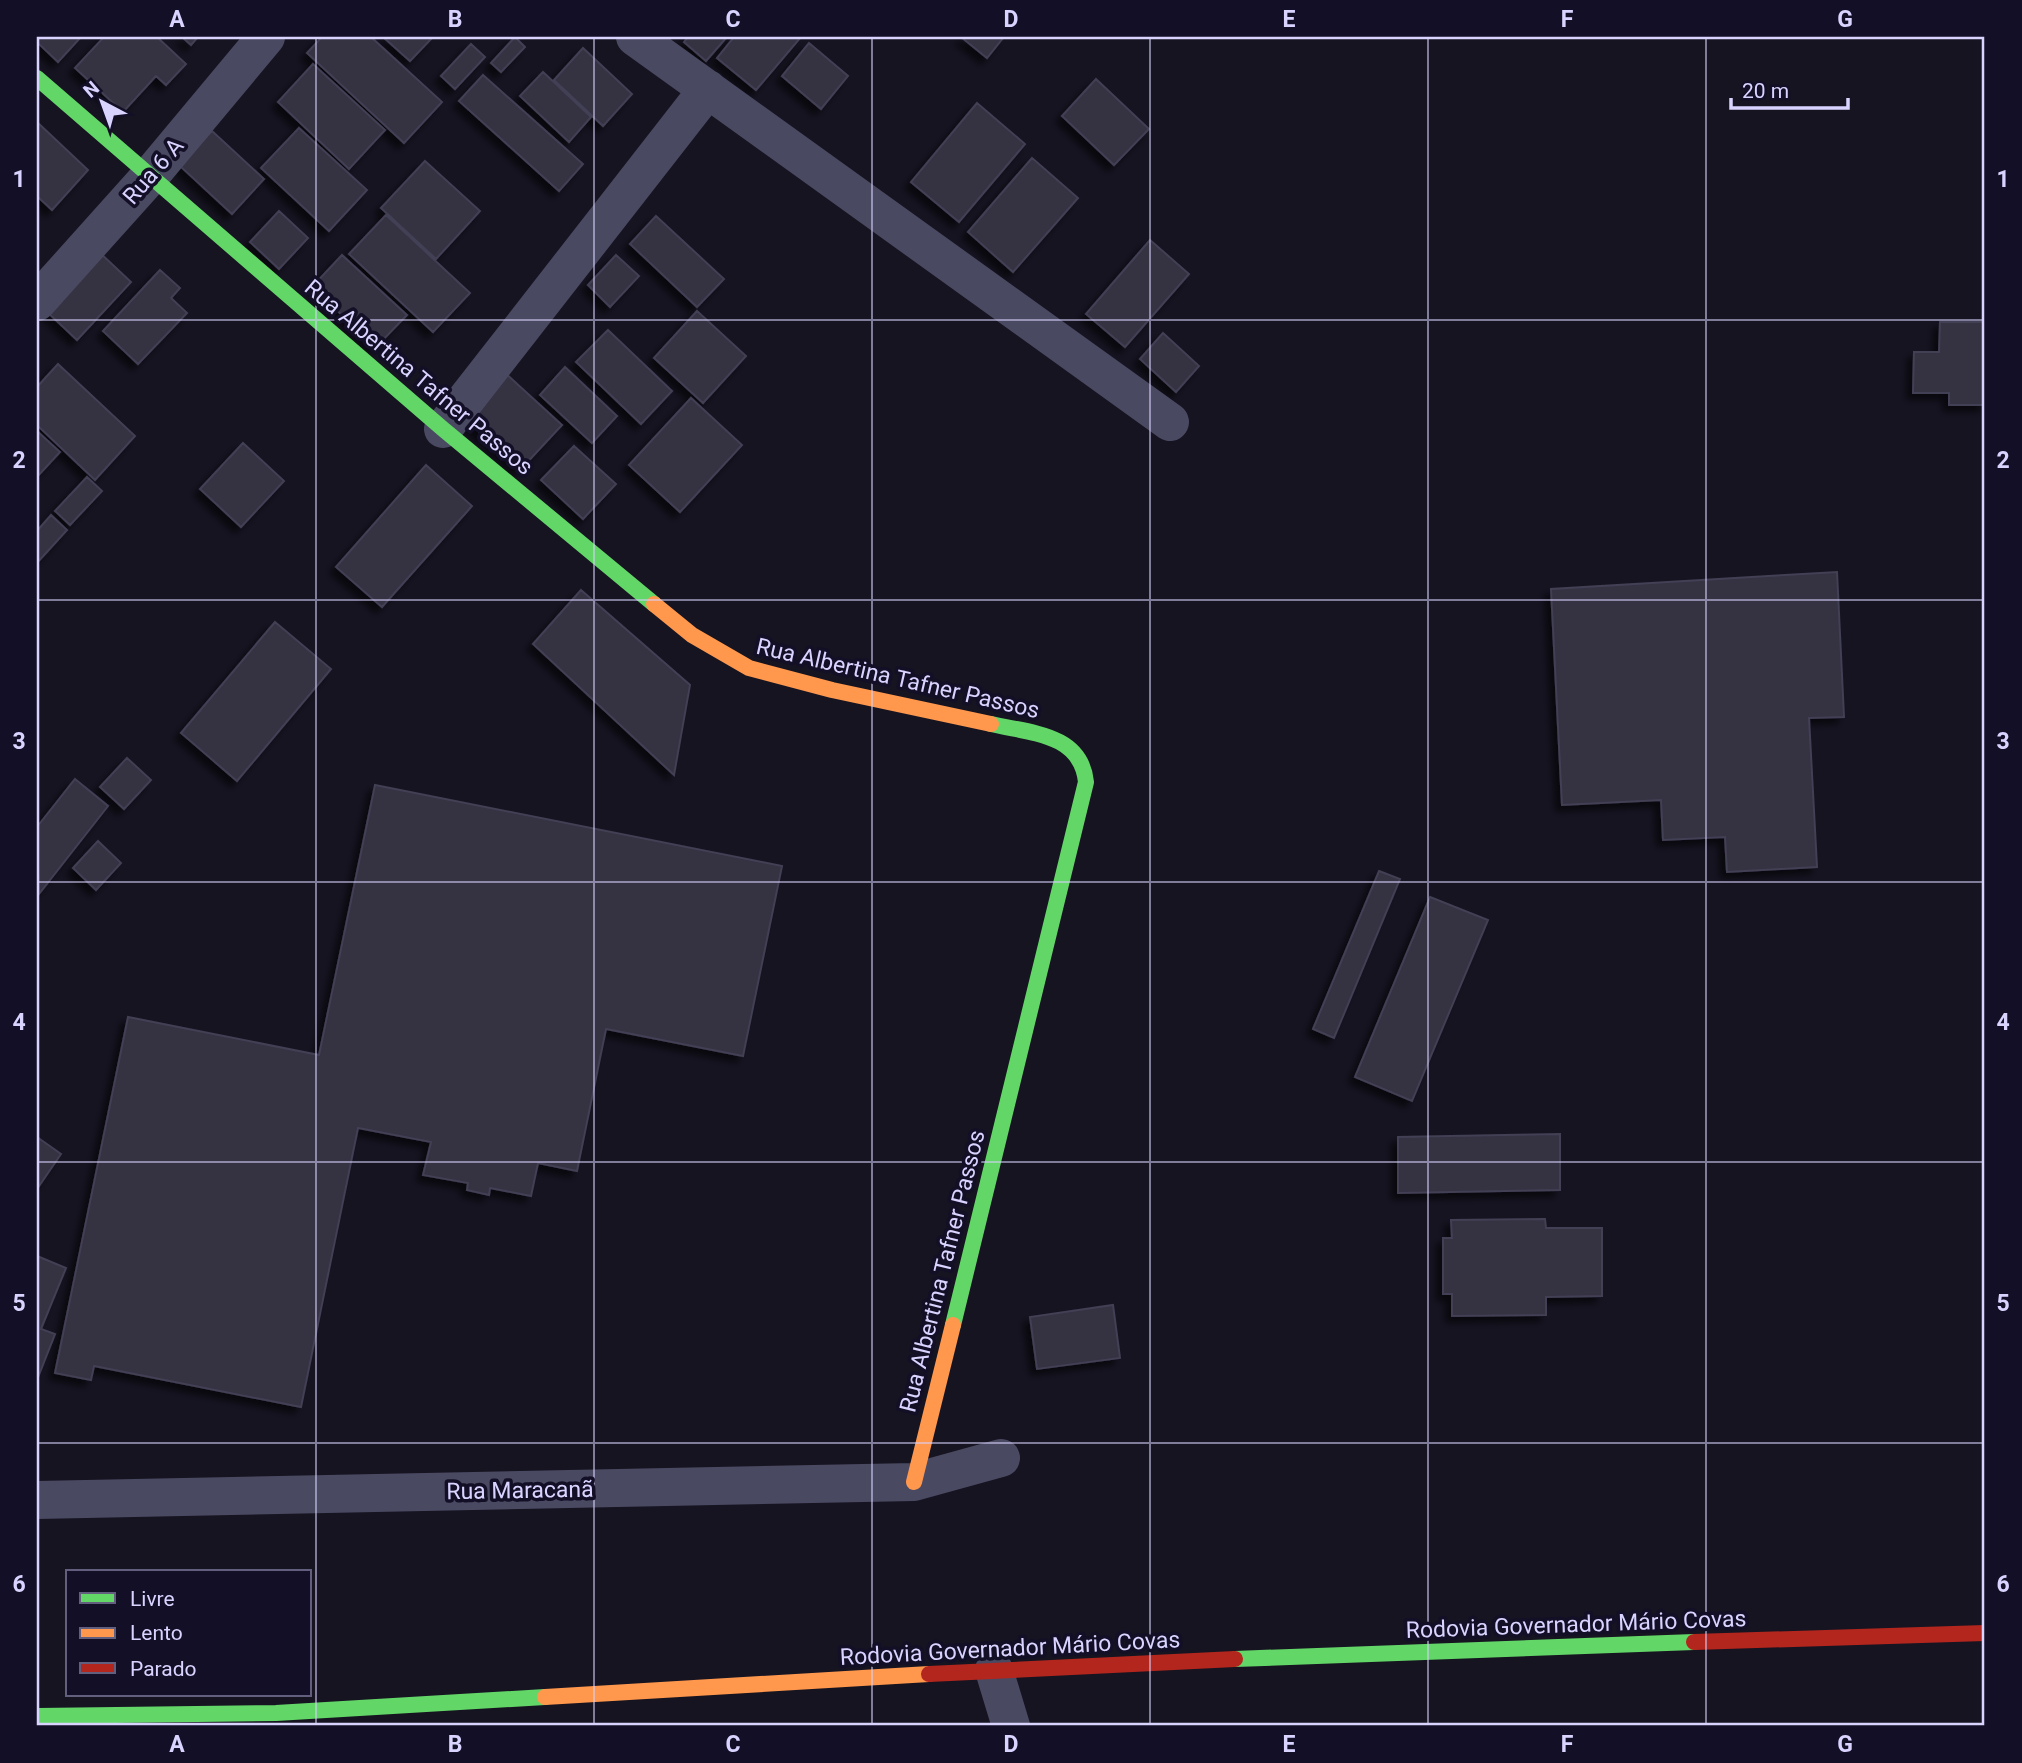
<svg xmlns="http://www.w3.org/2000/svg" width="2022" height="1763" font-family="Roboto,sans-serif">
  <defs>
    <filter id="shadow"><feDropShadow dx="-6" dy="6" stdDeviation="3.5" flood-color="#0009"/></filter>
  </defs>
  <rect width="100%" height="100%" fill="#161421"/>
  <!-- building -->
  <path fill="#343243" stroke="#433f54" stroke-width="2" filter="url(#shadow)" d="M37 37H81L58 62 37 42Z
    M104 37H157L186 64 166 85 156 76 123 112 75 68Z
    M182 37H198L191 45Z
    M322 37H371L442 102 404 143 307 53Z
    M383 37H433L410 61Z
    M515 37 525 47 501 72 491 63Z
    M688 37H727L706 61 684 42Z
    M734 37H801L756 90 717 58Z
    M961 37H1002L1003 38 987 58Z
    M809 43 848 76 821 109 782 76Z
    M471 44 485 57 455 89 441 76Z
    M583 48 632 94 603 126 554 80Z
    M313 64 385 130 349 169 278 102Z
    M543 72 591 117 569 142 520 96Z
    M483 75 583 164 559 191 459 101Z
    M1096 79 1149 129 1114 165 1062 116Z
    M977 103 1025 144 959 222 911 182Z
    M37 122 88 170 52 210 37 196Z
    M299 128 367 190 329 231 261 168Z
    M212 131 264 179 232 214 180 166Z
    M1032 158 1078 198 1013 272 968 232Z
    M425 161 480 211 436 259 381 208Z
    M279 211 308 238 279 269 250 242Z
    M386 215 470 293 433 332 349 254Z
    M656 216 724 279 697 307 630 244Z
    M1150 240 1189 274 1125 347 1086 314Z
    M98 251 131 282 77 340 44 309Z
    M342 255 407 315 376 347 312 287Z
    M616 255 639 276 610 307 588 285Z
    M160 270 180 288 171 298 187 313 138 364 103 331Z
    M697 311 746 356 703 403 654 358Z
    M1940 322H1985V405H1949V393H1913L1914 352H1939Z
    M608 330 672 391 641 424 576 362Z
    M1163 333 1199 366 1176 392 1140 359Z
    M58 364 135 436 95 480 37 425V387Z
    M565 367 617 416 592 443 540 395Z
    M503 371 562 425 520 470 462 416Z
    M691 398 742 445 680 512 629 465Z
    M37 431 60 452 37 477Z
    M243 443 284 481 241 527 200 489Z
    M574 446 616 484 583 519 541 480Z
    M426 465 472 506 382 607 336 567Z
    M87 477 102 491 70 525 55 511Z
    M51 515 67 530 37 563V531Z
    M1837 572 1844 717 1809 718 1817 867 1727 872 1725 837 1663 840 1661 800 1562 805 1551 589Z
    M581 590 690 685 674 775 533 644Z
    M275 622 331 669 237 781 181 733Z
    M127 758 151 780 124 809 100 787Z
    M75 779 108 806 39 894 37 827Z
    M375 785 782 866 743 1056 606 1029 577 1171 538 1163 531 1196 490 1188 489 1195 467 1190 468 1183 423 1175 431 1142 358 1128 301 1407 94 1366 91 1380 55 1373 128 1017 319 1055Z
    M98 841 121 863 96 890 73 868Z
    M1379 871 1400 879 1334 1038 1313 1029Z
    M1430 897 1488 920 1412 1101 1355 1077Z
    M1560 1134V1190L1398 1193V1137Z
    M37 1137 61 1154 37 1189Z
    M1545 1219 1546 1228H1602V1296L1546 1297V1315L1452 1316V1294H1443V1238H1452L1451 1220Z
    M37 1256 66 1268 41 1329 55 1334 37 1380Z
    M1113 1305 1120 1358 1037 1369 1030 1317Z"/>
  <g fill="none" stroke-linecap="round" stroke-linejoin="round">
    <!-- street -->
    <path stroke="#4a4962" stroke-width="38" d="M635 37 1170 422
      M37 302 150 176 266 37
      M443 429 708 89
      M37 1500 914 1482 1001 1458
      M994 1670 1011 1726"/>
    <!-- fast -->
    <path stroke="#63d668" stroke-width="16" d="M37 78 443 429 654 604
      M953 1325 1086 782C1081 733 1029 733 991 724
      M1235 1659 1694 1642
      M37 1716 276 1713 545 1697"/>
    <!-- slow -->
    <path stroke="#ff974d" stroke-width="16" d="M654 604 692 635 749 668 832 690 991 724
      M914 1482 953 1325
      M545 1697 929 1674"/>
    <!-- jam -->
    <path stroke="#b3261e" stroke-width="16" d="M1694 1642 1985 1633
      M929 1674 1235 1659"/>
  </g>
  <!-- grid -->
  <path fill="none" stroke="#d9d4ff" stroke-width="2" stroke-opacity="0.55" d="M316 37V1726M594 37V1726M872 37V1726M1150 37V1726M1428 37V1726M1706 37V1726M37 320H1985M37 600H1985M37 882H1985M37 1162H1985M37 1443H1985"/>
  <g text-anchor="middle" stroke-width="7" stroke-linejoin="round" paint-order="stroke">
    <!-- street labels -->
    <g font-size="23" fill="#d9d4ff" stroke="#130f26">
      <text transform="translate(153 171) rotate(-49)" y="8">Rua 6 A</text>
      <text transform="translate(419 377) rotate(40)" y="8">Rua Albertina Tafner Passos</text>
      <text transform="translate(898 678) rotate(13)" y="8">Rua Albertina Tafner Passos</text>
      <text transform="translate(942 1271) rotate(-76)" y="8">Rua Albertina Tafner Passos</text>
      <text transform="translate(520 1490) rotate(-1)" y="8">Rua Maracanã</text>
      <text transform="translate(1576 1624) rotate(-2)" y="8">Rodovia Governador Mário Covas</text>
      <text transform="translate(1010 1648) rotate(-3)" y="8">Rodovia Governador Mário Covas</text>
    </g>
  </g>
  <!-- border -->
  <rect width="2022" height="1763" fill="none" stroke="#130f26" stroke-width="77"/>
  <!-- legend -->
  <rect x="66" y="1570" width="245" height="126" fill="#130f26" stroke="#625e7d" stroke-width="2"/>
  <rect x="80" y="1593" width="35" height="10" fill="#63d668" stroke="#625e7d" stroke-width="2"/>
  <text x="130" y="1606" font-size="21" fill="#d9d4ff">Livre</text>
  <rect x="80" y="1628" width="35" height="10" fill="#ff974d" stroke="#625e7d" stroke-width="2"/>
  <text x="130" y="1640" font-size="21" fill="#d9d4ff">Lento</text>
  <rect x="80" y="1663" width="35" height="10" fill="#b3261e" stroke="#625e7d" stroke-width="2"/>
  <text x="130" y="1676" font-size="21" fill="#d9d4ff">Parado</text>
  <!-- north arrow -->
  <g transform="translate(102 102) rotate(319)" stroke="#130f26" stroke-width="5" paint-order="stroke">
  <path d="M0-5L12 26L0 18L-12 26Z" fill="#d9d4ff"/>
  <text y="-10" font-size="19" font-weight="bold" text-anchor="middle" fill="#d9d4ff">N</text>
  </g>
  <!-- scale -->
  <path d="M1731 98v10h117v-10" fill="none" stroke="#d9d4ff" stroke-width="3.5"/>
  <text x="1742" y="98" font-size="21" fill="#d9d4ff" stroke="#130f26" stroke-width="5" paint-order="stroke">20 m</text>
  <rect x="38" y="38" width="1945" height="1686" fill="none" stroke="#d9d4ff" stroke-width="2.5"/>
  <g font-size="23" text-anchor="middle" font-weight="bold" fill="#d9d4ff">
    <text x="177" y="27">A</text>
    <text x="455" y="27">B</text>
    <text x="733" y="27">C</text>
    <text x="1011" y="27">D</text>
    <text x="1289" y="27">E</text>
    <text x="1567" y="27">F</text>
    <text x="1845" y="27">G</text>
    <text x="19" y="187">1</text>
    <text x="2003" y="187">1</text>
    <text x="19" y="468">2</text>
    <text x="2003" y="468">2</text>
    <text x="19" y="749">3</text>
    <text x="2003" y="749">3</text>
    <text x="19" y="1030">4</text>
    <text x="2003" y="1030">4</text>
    <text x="19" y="1311">5</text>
    <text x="2003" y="1311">5</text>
    <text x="19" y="1592">6</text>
    <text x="2003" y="1592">6</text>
    <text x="177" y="1752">A</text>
    <text x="455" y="1752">B</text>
    <text x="733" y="1752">C</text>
    <text x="1011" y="1752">D</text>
    <text x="1289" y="1752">E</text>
    <text x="1567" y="1752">F</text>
    <text x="1845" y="1752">G</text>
  </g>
</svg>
